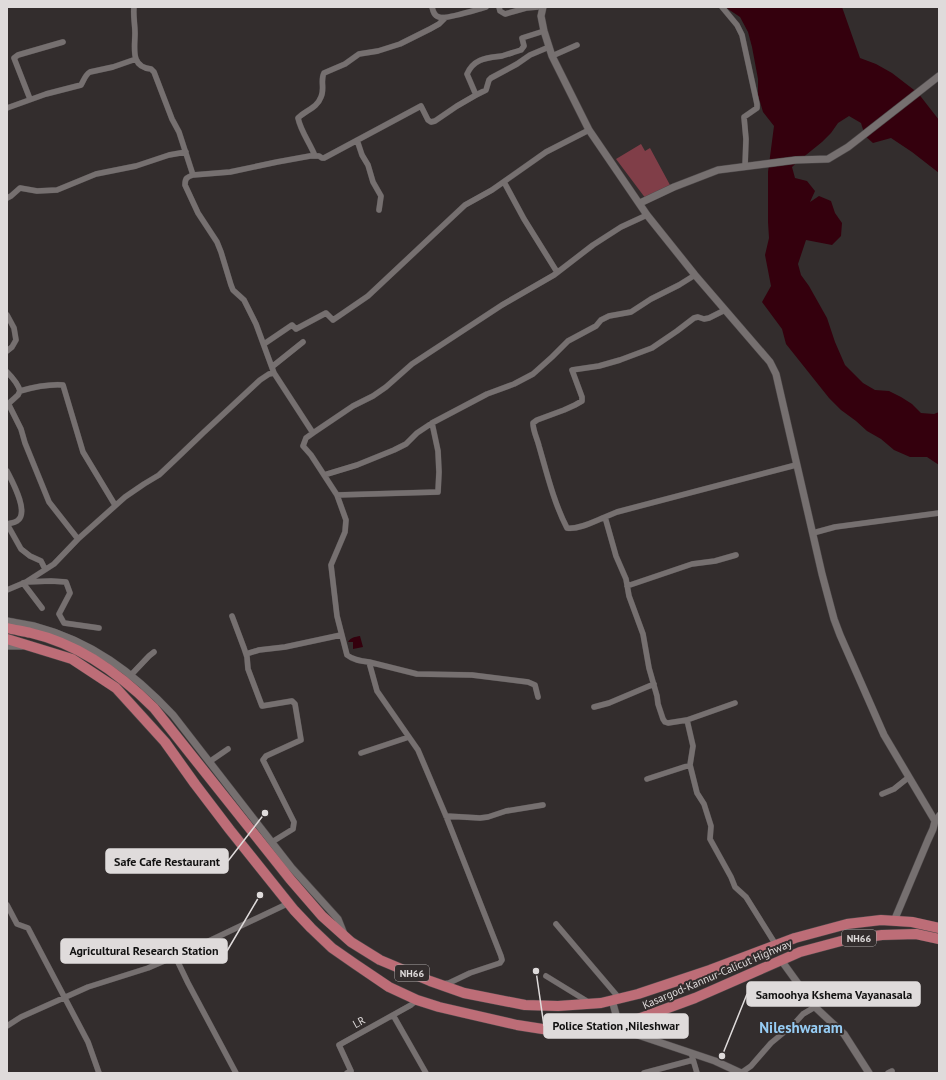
<svg xmlns="http://www.w3.org/2000/svg" width="946" height="1080" font-family="'PT Sans',sans-serif">
  <rect width="100%" height="100%" fill="#332d2d"/>
  <!-- green -->
  <path fill="#803e48" d="M641 144 645 151 650 148 670 185 646 199 616 159Z"/>
  <!-- water -->
  <path fill="#34000d" d="M725 7H842L860 58 876 64 892 73 918 93 939 120V173L912 152 891 138 873 143 865 136 861 123 849 116 838 123 831 133 822 142 801 159 792 167 795 178 807 181 815 191 810 202 819 196 831 201 835 213 842 223 841 236 832 245 806 240 798 264 801 275 809 286 827 318 835 342 845 365 863 383 875 390 889 391 901 397 912 404 921 413 934 414 939 412V465L927 457H910L894 450 881 439 867 431 856 421 841 410 829 398 786 344 782 329 762 302 771 286 765 255 769 238 768 222V172L774 126 763 112 758 95V79L752 47 748 32 740 17Z
    M360 636 363 647 353 649V642H348C351 637 355 637 360 636Z"/>
  <g fill="none" stroke-linecap="round" stroke-linejoin="round">
    <defs>
      <path id="street" d="M134 7C133 16 135 24 135 33 135 48 130 67 151 69L154 72 172 119 179 132 193 175C187 177 185 178 185 185L198 213 217 242 221 252 231 285 233 290 244 300 256 324 274 373 313 433 306 438 303 446 311 455 337 495 346 520 345 532 331 565 337 616 347 655C353 660 361 661 369 662L377 691 418 750 446 816 501 956 502 960 500 963 470 973 449 983 443 984
        M432 7C433 11 434 16 439 17 445 20 478 9 486 7
        M499 7 500 11 505 14 526 8 538 7
        M722 7 737 25 742 35 757 104V108L744 117 746 139 745 167
        M552 56 577 45
        M476 95 486 90 489 80 491 78 517 64 530 55 549 47
        M30 99 14 58 18 55 63 42
        M7 108 46 94 81 85C84 80 85 75 90 72L113 67 136 59
        M357 140 362 155 368 165 373 182 381 196 379 210
        M315 156C310 143 301 132 298 118 306 110 317 108 321 97 325 89 320 80 324 73L345 64 359 54 378 51 400 44 430 29 439 24 445 18
        M193 175 230 172 277 162 310 156H319L322 158H324L421 106 428 120 431 122 435 121 457 106 476 95 467 74C474 58 487 58 502 56 508 54 515 52 521 50L524 46 522 38 544 31
        M504 182 524 219 557 272
        M7 198 11 196 20 188 37 191 57 190 96 174 136 166 169 155 186 152
        M7 315 14 328 16 340 12 347 7 351
        M264 344 292 325 296 329 326 313 333 320 368 296 465 205 492 190 546 152 589 130
        M273 366 303 342
        M7 372C12 377 18 384 20 391L18 395 7 405
        M20 391C34 387 49 384 63 385L83 452 115 505
        M8 403 21 429 25 443 49 502 78 539
        M313 433 353 406 373 396 386 387 412 364 502 305 554 275 593 245 621 227 647 215
        M7 471C12 481 30 513 17 521 14 523 10 523 7 524L21 549 30 556 41 561 45 569
        M324 475 357 465 394 450 406 444 417 433 432 423 487 394 514 384 533 374 552 357 568 341 596 326 601 320 609 316 631 312 651 299 679 285 695 275
        M337 495 438 492 439 472 438 451 432 423
        M605 517C595 521 578 530 567 528 554 503 547 474 539 446 537 438 533 431 533 423L537 420 564 410 575 405 582 401V397L572 370 599 366 620 360 652 348 677 331 694 318 698 317 704 319 709 318 725 310
        M813 533 835 527 939 513
        M26 582 54 564 78 539 125 497 144 484 159 475 178 457 203 433 260 380 269 374 274 373
        M23 583 42 608
        M627 586 692 564 715 561 736 555
        M7 590 26 582 51 581 66 582 70 593 59 614 64 623 99 628
        M232 616 244 648 247 657 248 669 262 706 292 701 295 704 301 740 266 756 263 760 294 822 293 829 272 842
        M246 654 259 650 285 647 341 635
        M369 662 417 674 472 675 528 682 535 685 538 697
        M131 675 149 656 154 652
        M594 707 609 703 654 684
        M687 720 735 703
        M361 753 409 737
        M209 762 228 749
        M647 779 690 765
        M882 794 894 789 909 777
        M446 816 480 818 488 817 506 811 543 805
        M935 821 939 815
        M7 905 17 924 28 928 88 1042 99 1073
        M556 924 619 998
        M776 945 746 897 735 887 731 877 710 839 711 826 704 804 697 793 690 765 693 746 687 720 668 723 665 722 663 719 658 704 657 696 649 668 643 634 629 596 626 579 616 556 605 517 617 512 796 465
        M175 956 188 983 236 1073
        M546 976 590 1003
        M393 1015 426 1073
        M7 1026 21 1017 88 987 148 968 192 949 289 903
        M692 1056 697 1073
        M347 1073 351 1071 339 1045 411 1005 417 1000
        M644 1073 693 1060
        M741 1073 751 1066 771 1043 794 1024 803 1014 815 1007
        M888 1073 892 1071"/>
      <path id="secondary" d="M543 7 541 16 544 31 552 56 589 130 647 215 695 275 770 362 776 374 822 574 834 619 840 635 884 735 935 821 933 829 928 840 894 921
        M640 203 674 187 718 170 796 160 828 159 848 147 939 76
        M7 621C16 623 25 624 34 626 91 641 133 672 173 715L291 867 338 919 344 934
        M7 646H22
        M781 960 815 1007 844 1034 869 1073
        M612 1000 620 1029 715 1061 741 1073"/>
      <path id="highway" d="M7 628C15 630 23 631 31 633 79 644 120 674 154 708L290 879 322 916 351 942 380 960 430 981 464 993 525 1005 558 1006 601 1003 638 994 710 970 795 938 847 924 881 920 912 922 939 928
        M7 639 72 659 116 688 165 742 195 784 230 830 294 910 311 928 332 948 355 964 389 987 417 1000 439 1007 517 1025 549 1030 593 1027 638 1019 695 998 800 952 845 940 882 935 916 934 939 939"/>
    </defs>
    <!-- street casing -->
    <use href="#street" stroke="#4d4849" stroke-width="6"/>
    <!-- secondary casing -->
    <use href="#secondary" stroke="#4d4849" stroke-width="8"/>
    <!-- highway casing -->
    <use href="#highway" stroke="#4d4849" stroke-width="11"/>
    <!-- street -->
    <use href="#street" stroke="#767070" stroke-width="5.5"/>
    <!-- secondary -->
    <use href="#secondary" stroke="#767070" stroke-width="7"/>
    <!-- highway -->
    <use href="#highway" stroke="#bd6d77" stroke-width="10"/>
  </g>
  <g text-anchor="middle" stroke-width="4" stroke-linejoin="round" paint-order="stroke">
    <!-- shield labels -->
    <g fill="#332d2d" stroke="#aba7a7" stroke-width="1">
      <rect x="842" y="930" width="34" height="16" rx="3"/>
      <rect x="395" y="965" width="34" height="16" rx="3"/>
    </g>
    <g font-size="10" font-weight="bold" fill="#dfdbdb">
      <text x="859" y="942">NH66</text>
      <text x="412" y="977">NH66</text>
    </g>
    <!-- street labels -->
    <g font-size="11" fill="#dfdbdb" stroke="#332d2d">
      <text transform="translate(717 974) rotate(-23)" y="4">Kasargod-Kannur-Calicut Highway</text>
      <text transform="translate(359 1022) rotate(-29)" y="4">LR</text>
    </g>
    <!-- district labels -->
    <g font-size="15" font-weight="bold" fill="#96ccf4" stroke="#332d2d">
      <text x="801" y="1033">Nileshwaram</text>
    </g>
  </g>
  <!-- callouts -->
  <path fill="none" stroke="#dfdbdb" stroke-width="1.5" d="M265 813L228 861M260 895L227 951M722 1056L747 994M536 971L544 1026"/>
  <g fill="#dfdbdb" stroke="#332d2d" stroke-width="1.5">
    <circle cx="265" cy="813" r="4"/>
    <circle cx="260" cy="895" r="4"/>
    <circle cx="722" cy="1056" r="4"/>
    <circle cx="536" cy="971" r="4"/>
  </g>
  <g fill="#dfdbdb" stroke="#dfdbdb" stroke-width="1.5">
    <rect x="106" y="849" width="122" height="24" rx="4"/>
    <rect x="61" y="939" width="166" height="24" rx="4"/>
    <rect x="747" y="982" width="173" height="24" rx="4"/>
    <rect x="544" y="1014" width="144" height="24" rx="4"/>
  </g>
  <g font-size="12" text-anchor="middle" font-weight="bold" fill="#111">
    <text x="167" y="866">Safe Cafe Restaurant</text>
    <text x="144" y="955">Agricultural Research Station</text>
    <text x="834" y="999">Samoohya Kshema Vayanasala</text>
    <text x="616" y="1030">Police Station ,Nileshwar</text>
  </g>
  <!-- border -->
  <rect width="946" height="1080" fill="none" stroke="#dfdbdb" stroke-width="16"/>
</svg>
